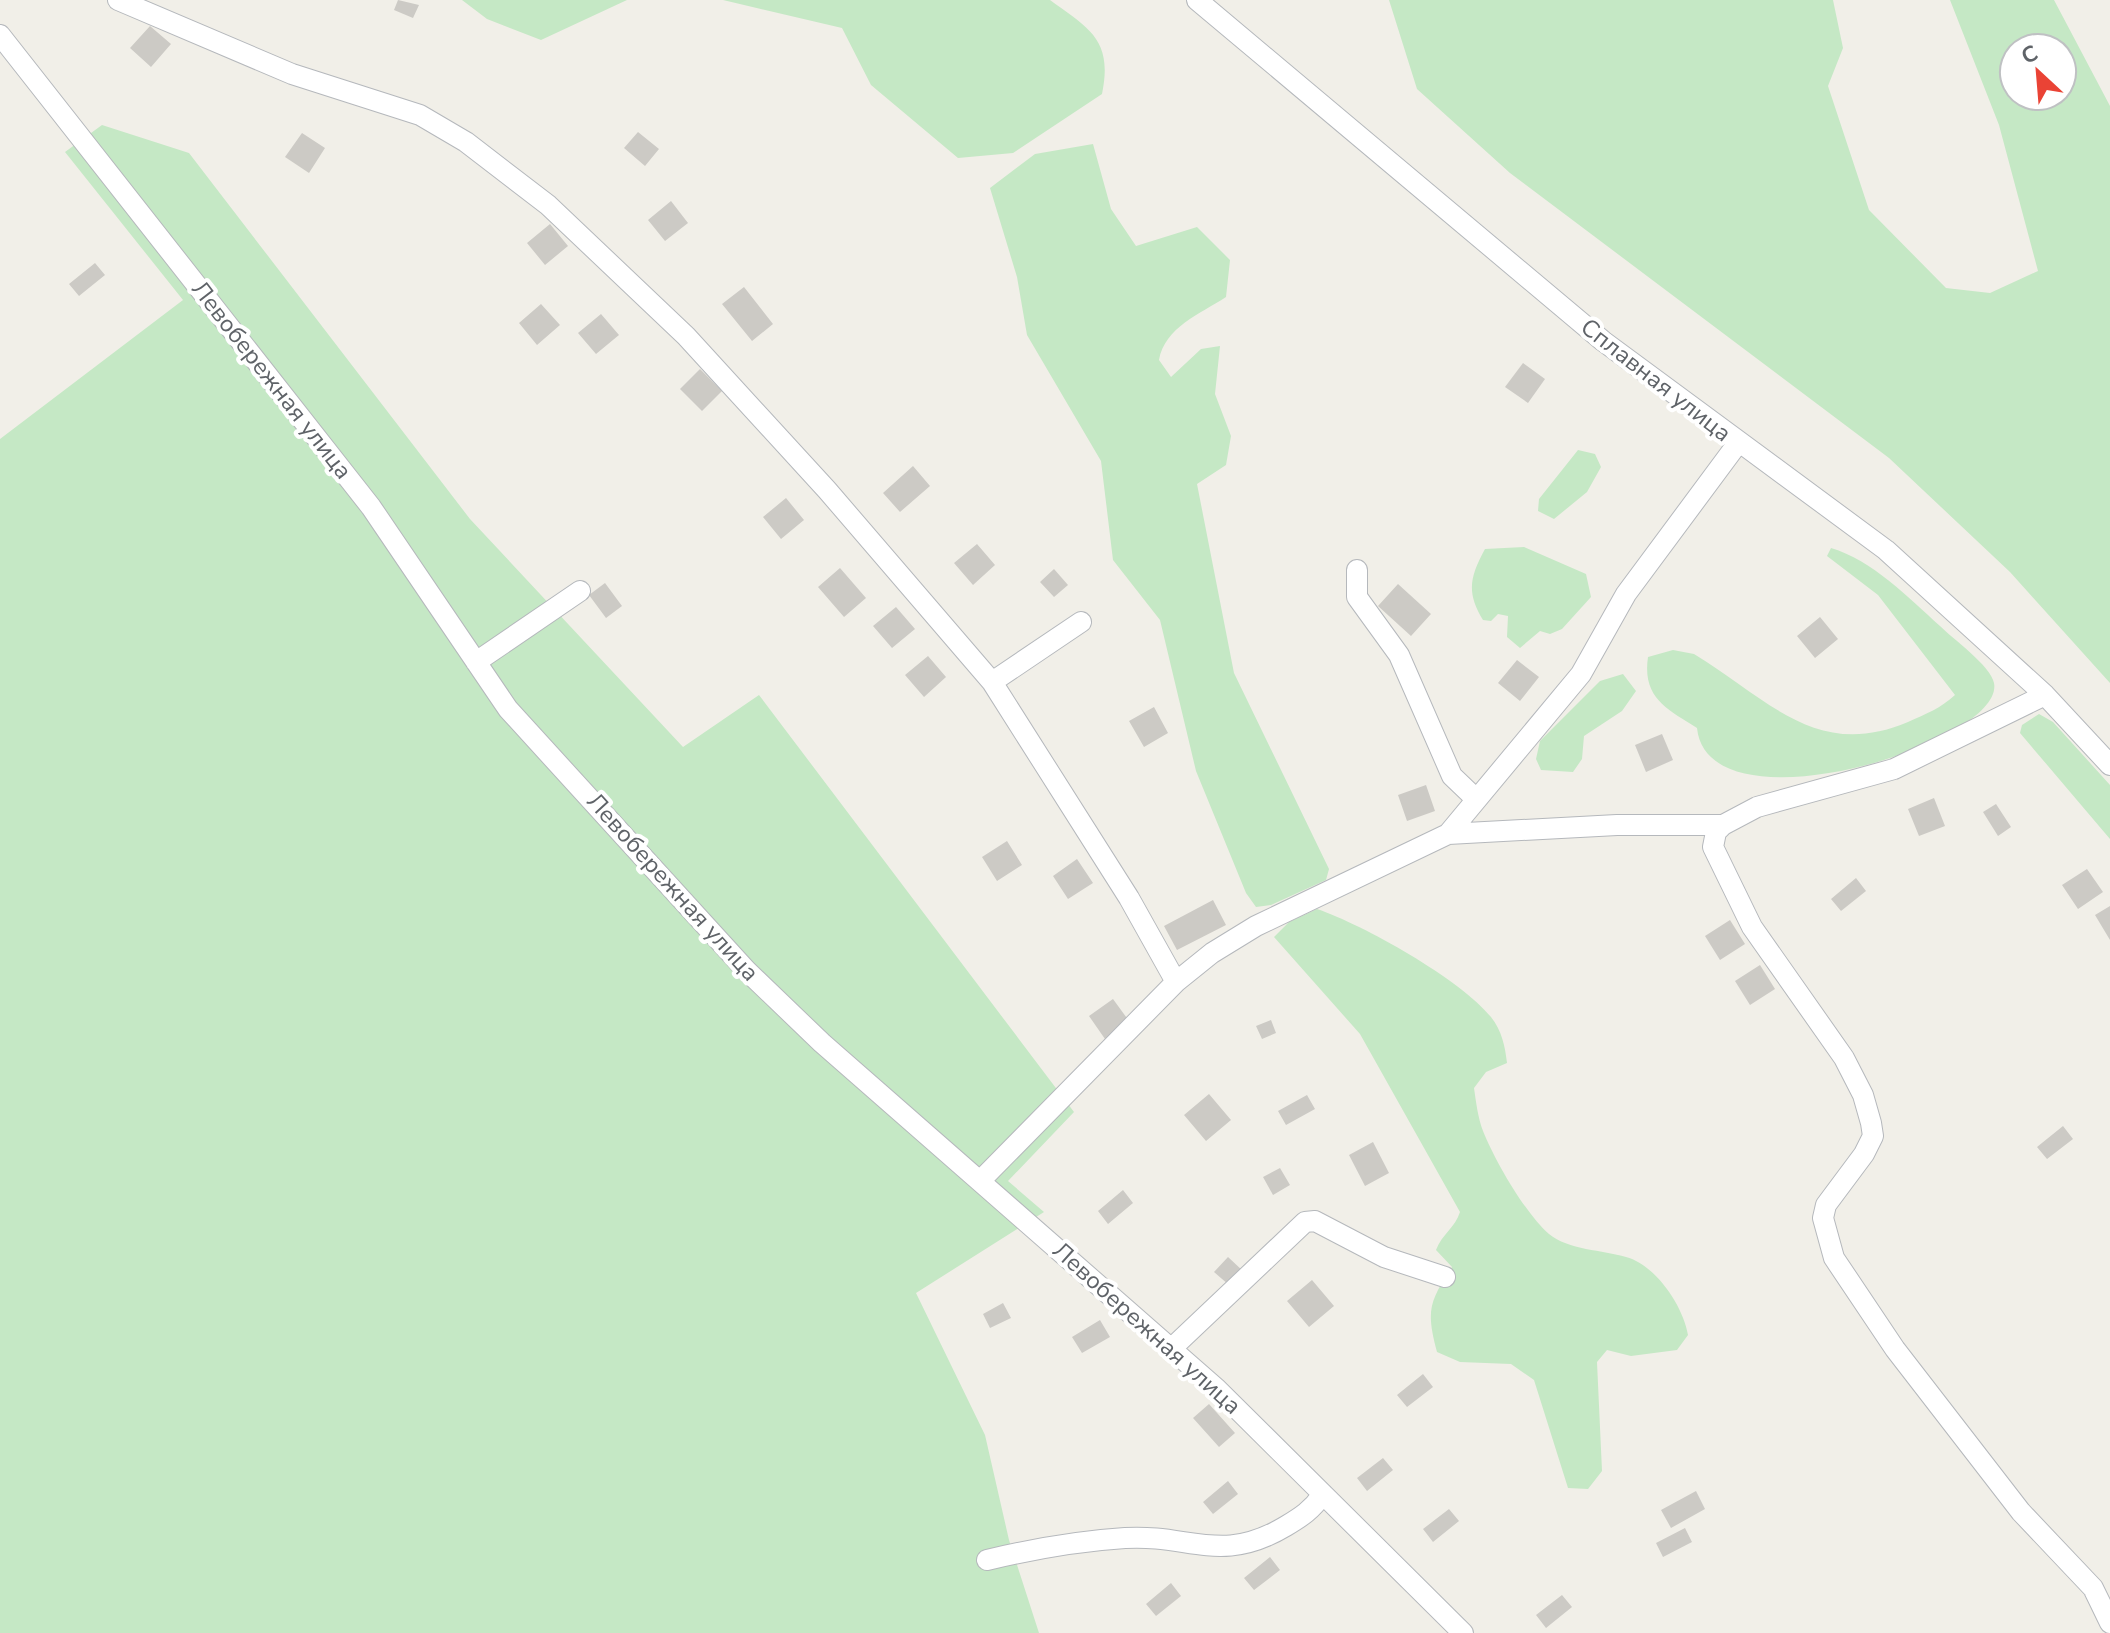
<svg xmlns="http://www.w3.org/2000/svg" width="2110" height="1633" font-family="'Nunito Sans',sans-serif">
  <rect width="100%" height="100%" fill="#f1efe8"/>
  <!-- green -->
  <path fill="#c5e8c5" fill-rule="evenodd" d="M462 0H627L541 40 487 19Z
    M723 0H1050C1090 29 1113 40 1102 94L1013 153 958 158 871 85 842 28Z
    M1389 0H1833L1843 48 1828 86 1869 210 1946 288 1990 293 2038 271 1999 125 1950 0H2054L2110 106V683L2010 572 1889 458 1510 173 1417 89ZM2014 48H2062V96H2014Z
    M102 125 189 153 470 519 683 747 759 695 1074 1112 1008 1181 1044 1212 916 1293 985 1435 1009 1540 1039 1633H0V439L183 300 65 152Z
    M1093 144 1111 209 1136 246 1197 227 1230 260 1226 297C1200 314 1165 327 1159 360L1171 377 1201 349 1220 346 1215 394 1231 436 1226 465 1197 484 1234 673 1329 869 1326 880 1271 905 1256 907 1246 893 1196 771 1160 620 1113 560 1101 461 1027 335 1017 277 990 188 1035 154Z
    M1578 450 1595 454 1601 467 1587 492 1554 519 1538 511 1539 499Z
    M1524 547 1586 574 1591 597 1562 629 1550 634 1540 631 1520 648 1507 637 1508 616 1498 614 1491 621 1483 620C1466 592 1470 577 1485 549Z
    M1831 548C1872 560 1909 598 1940 626 1953 639 1991 666 1994 683 2006 743 1708 835 1697 728 1667 709 1642 698 1648 657L1673 650 1694 654C1767 698 1816 761 1908 722 1926 714 1941 708 1955 695L1878 595 1827 556Z
    M1623 674 1636 691 1622 711 1584 736 1582 759 1573 772 1541 770 1536 759 1540 741 1600 681Z
    M2039 714 2053 722 2110 785V839L2020 733 2022 725Z
    M1317 909C1364 925 1460 979 1491 1017 1502 1031 1505 1046 1507 1063L1486 1072 1474 1088C1476 1102 1478 1118 1483 1131 1495 1161 1525 1213 1549 1234 1568 1250 1603 1250 1626 1257 1656 1265 1683 1306 1688 1335L1677 1350 1631 1356 1607 1350 1597 1362 1602 1471 1588 1489 1568 1488 1534 1380 1511 1364 1460 1362 1437 1352C1426 1311 1429 1302 1452 1267L1436 1250C1442 1234 1455 1228 1460 1212L1360 1034 1274 937 1289 922Z"/>
  <!-- building -->
  <path fill="#cccac5" d="M398 0 419 5 413 18 394 10Z
    M150 26 171 44 151 67 130 48Z
    M638 132 659 149 645 166 624 148Z
    M302 133 325 148 309 173 285 157Z
    M671 201 688 223 665 241 648 220Z
    M550 224 568 246 545 265 527 243Z
    M95 263 105 275 79 296 69 284Z
    M744 287 773 324 752 341 722 304Z
    M541 304 560 325 537 345 519 323Z
    M601 314 619 335 596 354 578 333Z
    M1523 363 1545 379 1528 403 1505 387Z
    M700 369 722 391 702 411 680 389Z
    M913 466 930 486 900 512 883 493Z
    M786 498 804 520 781 539 763 517Z
    M977 544 995 565 973 585 954 563Z
    M840 568 866 598 844 617 818 587Z
    M1054 569 1068 585 1054 597 1040 582Z
    M605 583 622 606 606 618 589 595Z
    M1398 584 1431 614 1411 636 1378 606Z
    M896 607 915 629 892 648 873 626Z
    M1820 617 1838 639 1815 658 1797 636Z
    M928 656 946 677 924 697 905 675Z
    M1517 660 1539 677 1520 701 1498 683Z
    M1154 707 1168 733 1144 747 1129 721Z
    M1662 734 1673 760 1646 772 1635 745Z
    M1426 785 1435 811 1407 821 1398 795Z
    M1934 798 1945 826 1919 836 1908 809Z
    M1996 804 2011 827 1998 836 1983 812Z
    M1007 841 1022 865 997 881 982 857Z
    M1077 859 1093 883 1068 899 1053 876Z
    M2087 869 2103 892 2078 909 2062 885Z
    M1856 878 1866 891 1841 911 1831 899Z
    M1213 900 1226 925 1177 950 1164 926Z
    M2110 906V940L2095 915Z
    M1730 920 1745 944 1720 960 1705 936Z
    M1760 965 1775 989 1750 1005 1735 981Z
    M1113 999 1129 1021 1105 1039 1089 1016Z
    M1271 1020 1276 1033 1262 1039 1256 1026Z
    M1209 1094 1231 1120 1206 1141 1184 1115Z
    M1307 1095 1315 1109 1286 1125 1278 1111Z
    M2063 1126 2073 1139 2047 1159 2037 1147Z
    M1373 1142 1389 1173 1365 1186 1349 1155Z
    M1280 1168 1290 1185 1273 1195 1263 1177Z
    M1123 1190 1133 1203 1108 1224 1098 1211Z
    M1228 1257 1243 1271 1229 1285 1214 1272Z
    M1312 1280 1334 1306 1309 1327 1287 1301Z
    M1003 1303 1011 1318 990 1328 983 1314Z
    M1100 1320 1110 1337 1082 1353 1072 1337Z
    M1423 1374 1433 1387 1407 1407 1397 1395Z
    M1209 1404 1235 1433 1219 1447 1193 1418Z
    M1383 1458 1393 1470 1367 1491 1357 1478Z
    M1228 1481 1238 1494 1213 1514 1203 1502Z
    M1696 1491 1705 1509 1671 1528 1661 1510Z
    M1449 1509 1459 1521 1433 1542 1423 1529Z
    M1685 1528 1692 1542 1663 1557 1656 1543Z
    M1270 1557 1280 1570 1254 1590 1244 1578Z
    M1171 1583 1181 1596 1156 1616 1146 1604Z
    M1562 1595 1572 1607 1546 1628 1536 1615Z"/>
  <g fill="none" stroke-linecap="round" stroke-linejoin="round">
    <defs>
      <path id="minor" d="M118 0 292 74 420 115 466 142 548 205 686 336 827 490 992 682 1129 898 1176 982
        M1197 0 1603 341 1886 550 2045 695 2110 765
        M0 35 371 507 508 709 746 970 822 1043 1217 1389 1463 1633
        M1357 570V597L1399 655 1452 776 1476 799
        M476 662 580 591
        M992 682 1081 622
        M2045 695 1894 769 1757 807 1723 825 1716 832 1713 847 1752 927 1844 1058 1863 1095 1871 1123 1873 1136 1864 1154 1826 1205 1823 1218 1834 1258 1895 1349 2021 1512 2093 1588 2110 1623
        M1448 834 1617 825H1723
        M981 1180 1176 982 1212 953 1256 926 1448 834 1581 674 1626 594 1738 443
        M1172 1348 1305 1222 1315 1221 1384 1257 1445 1277
        M987 1560C1033 1549 1078 1541 1125 1538 1190 1534 1221 1565 1286 1526 1301 1517 1312 1510 1322 1495"/>
    </defs>
    <!-- minor casing -->
    <use href="#minor" stroke="#b5b8bc" stroke-width="22"/>
    <!-- minor -->
    <use href="#minor" stroke="#fff" stroke-width="20"/>
  </g>
  <g text-anchor="middle" stroke-width="8" stroke-linejoin="round" paint-order="stroke">
    <!-- street labels -->
    <g font-size="24" fill="#5f6368" stroke="#fff">
      <text transform="translate(272 380) rotate(52)" y="8">Левобережная улица</text>
      <text transform="translate(1656 380) rotate(38)" y="8">Сплавная улица</text>
      <text transform="translate(673 887) rotate(48)" y="8">Левобережная улица</text>
      <text transform="translate(1147 1328) rotate(42)" y="8">Левобережная улица</text>
    </g>
  </g>
  <!-- north arrow -->
  <g transform="translate(2038 72) rotate(334)"><circle r="38" fill="#ffffff" stroke="#bfc1c3" stroke-width="2"/>
  <path d="M0-6L14 30L0 20L-14 30Z" fill="#ea4335"/>
  <text y="-12" font-size="22" font-weight="bold" text-anchor="middle" fill="#5f6368">С</text>
  </g>
</svg>
